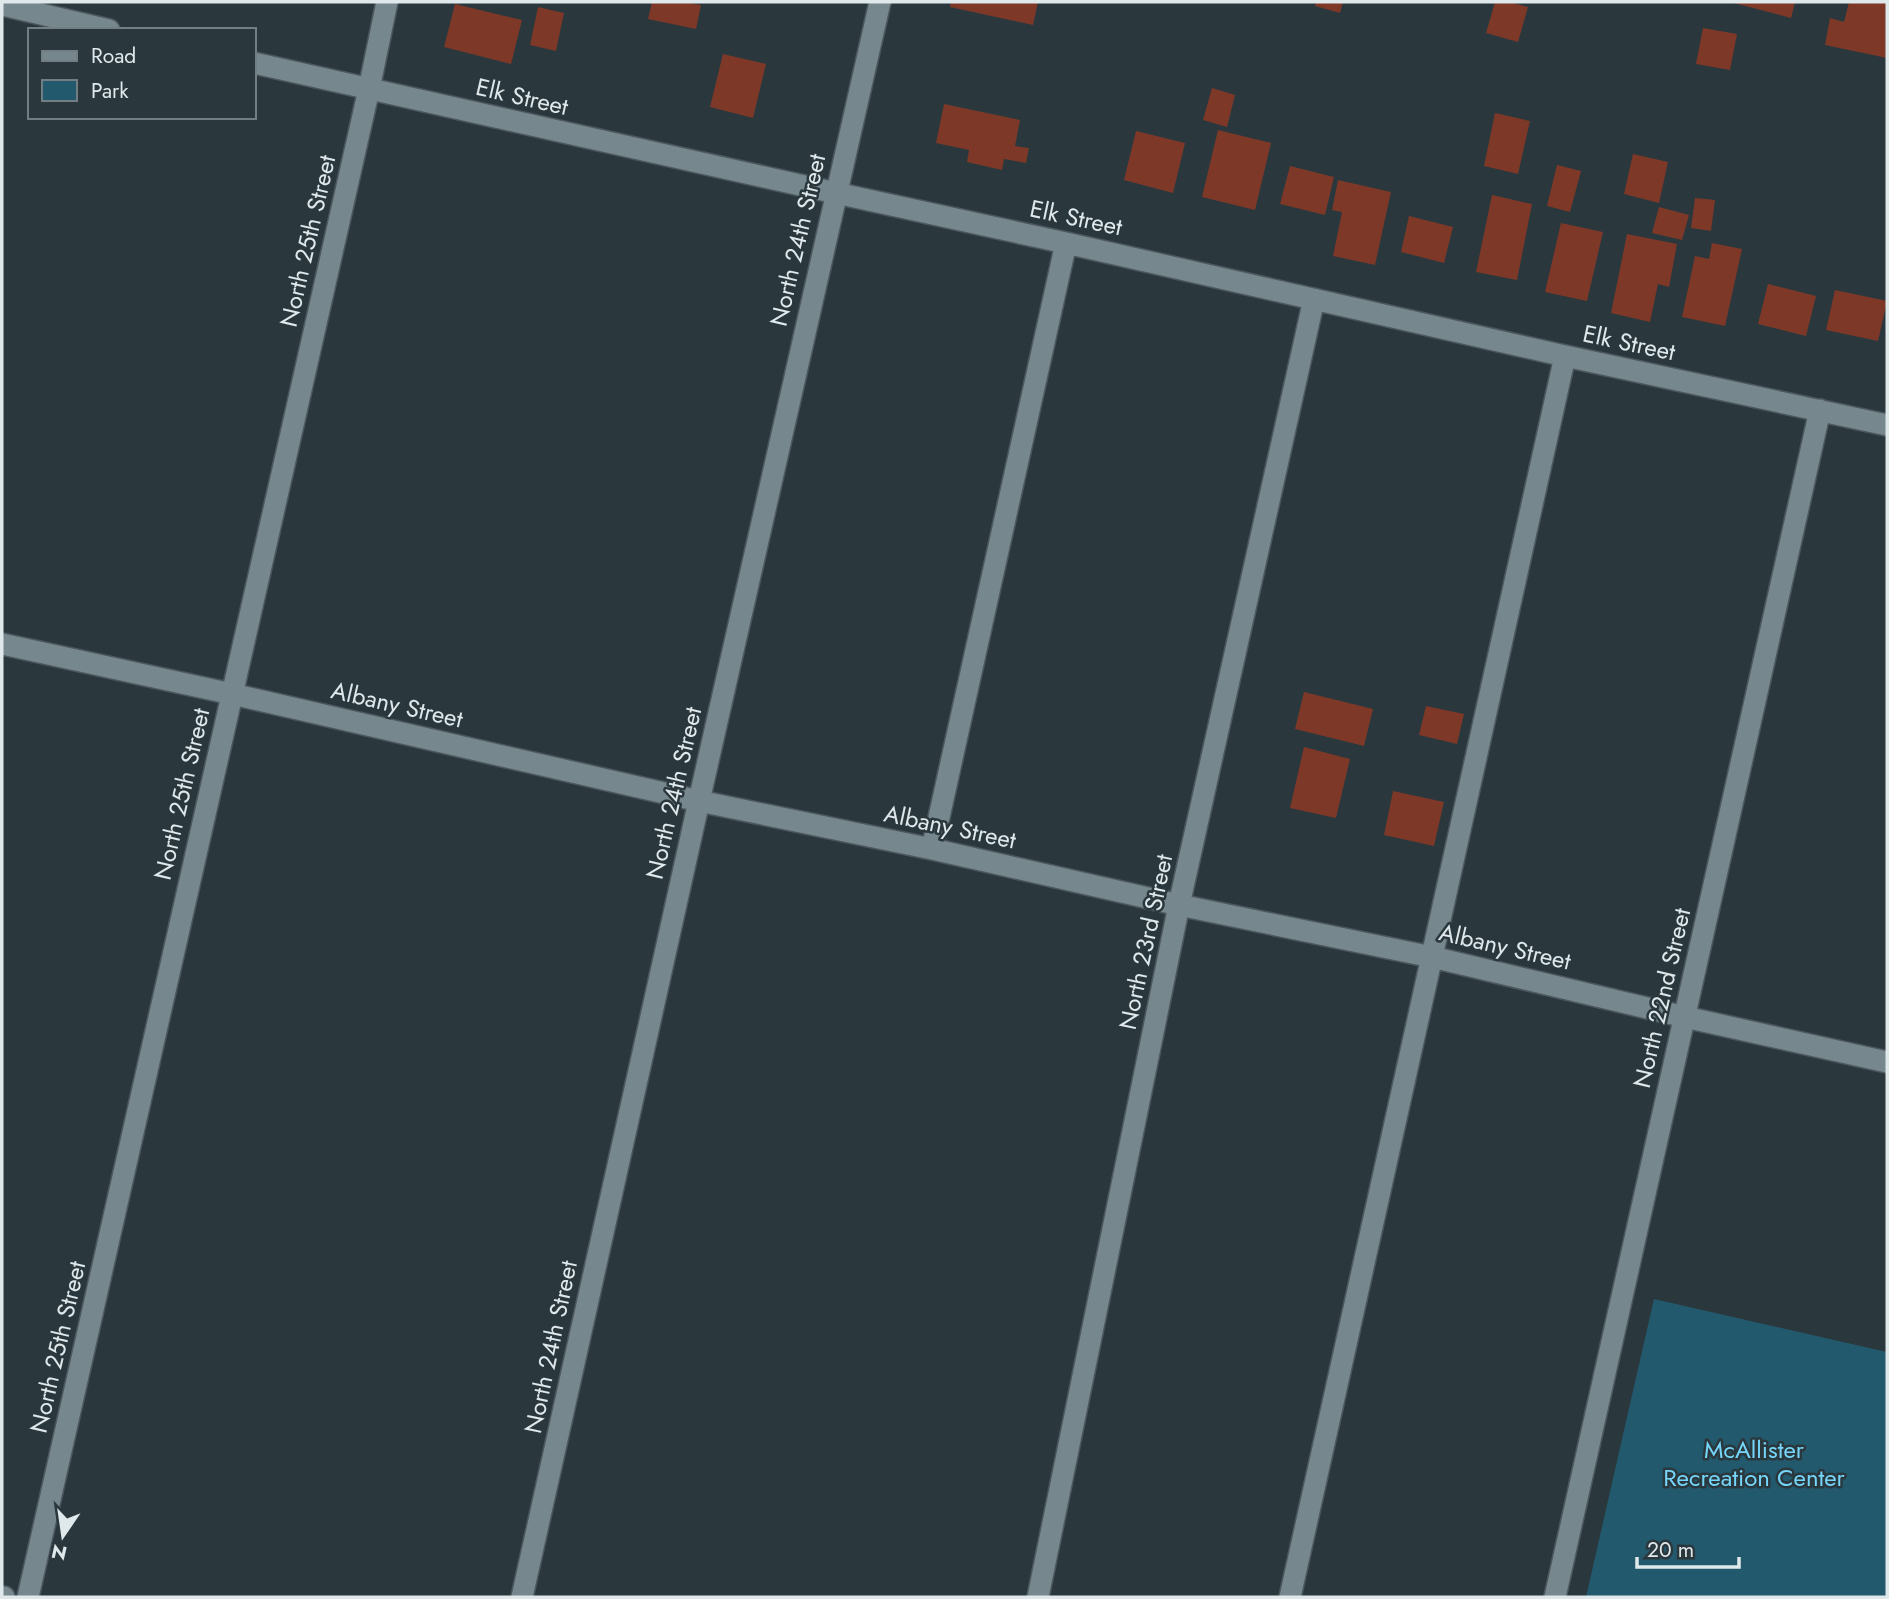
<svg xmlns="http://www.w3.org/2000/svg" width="1889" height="1599" font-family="Jost,sans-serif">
  <rect width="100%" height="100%" fill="#2a383e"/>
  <!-- green -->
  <path fill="#23596c" d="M1654 1299 1887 1352V1597H1586Z"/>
  <!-- building -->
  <path fill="#7d3828" d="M652 2H684L701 5 696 29 648 19Z
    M951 2H1038L1033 25 950 7Z
    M1316 2H1343L1340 13 1315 6Z
    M1495 2H1509L1528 7 1518 42 1486 33Z
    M1730 2H1795L1791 18Z
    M1849 2H1887V58L1825 45 1830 18 1844 22Z
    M455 4 522 20 511 64 444 47Z
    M538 7 564 13 556 51 530 45Z
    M1703 28 1737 34 1730 70 1696 64Z
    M723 54 766 64 753 118 710 107Z
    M1212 88 1235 95 1227 127 1203 120Z
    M944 104 1020 120 1015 146 1029 148 1026 163 1004 159 1002 170 967 162 969 150 936 143Z
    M1495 113 1530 121 1518 174 1484 166Z
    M1218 130 1271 143 1255 210 1202 197Z
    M1136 131 1185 143 1173 193 1124 180Z
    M1633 154 1668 162 1659 203 1624 194Z
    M1557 165 1581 171 1570 212 1547 206Z
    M1290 166 1334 177 1325 215 1280 204Z
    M1338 180 1391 192 1375 265 1333 256 1342 212 1332 210Z
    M1492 195 1532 204 1517 280 1476 272Z
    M1695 198 1715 200 1711 231 1691 228Z
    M1659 207 1689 215 1682 240 1652 233Z
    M1409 216 1453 227 1444 263 1401 252Z
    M1561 223 1603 232 1587 301 1545 292Z
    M1627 234 1677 244 1669 287 1658 284 1650 322 1611 313Z
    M1712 243 1742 249 1725 326 1682 317 1695 256 1709 259Z
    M1768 284 1816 296 1806 336 1758 324Z
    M1835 290 1887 301 1878 341 1826 330Z
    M1304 692 1373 709 1364 746 1295 729Z
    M1426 706 1464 714 1457 744 1419 735Z
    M1304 747 1350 759 1336 818 1290 808Z
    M1393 791 1444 802 1434 846 1384 835Z"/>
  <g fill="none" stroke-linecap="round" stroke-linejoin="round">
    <defs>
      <path id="minor" d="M2 5 109 30
        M254 63 836 193 1066 243 1565 356 1887 425
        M2 644 232 694 699 801 932 849 1179 905 1432 957 1685 1017 1887 1062
        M932 849 1066 243
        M2 1597H4
        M28 1597 369 89 387 2
        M522 1597 699 801 880 2
        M1038 1597 1179 905 1314 299
        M1290 1597 1565 356
        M1555 1597 1820 410"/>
    </defs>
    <!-- minor casing -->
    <use href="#minor" stroke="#4b575c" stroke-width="24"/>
    <!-- minor -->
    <use href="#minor" stroke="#76878d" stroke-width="21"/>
  </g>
  <g text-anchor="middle" stroke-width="5" stroke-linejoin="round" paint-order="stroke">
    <!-- street labels -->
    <g font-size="24" fill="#dfe8eb" stroke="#2a383e">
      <text transform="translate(522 97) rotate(13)" y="8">Elk Street</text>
      <text transform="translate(1076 218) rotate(12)" y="8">Elk Street</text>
      <text transform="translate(798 240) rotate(-77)" y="8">North 24th Street</text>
      <text transform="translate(308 241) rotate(-77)" y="8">North 25th Street</text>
      <text transform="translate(1629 343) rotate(12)" y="8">Elk Street</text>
      <text transform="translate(397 705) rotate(13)" y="8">Albany Street</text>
      <text transform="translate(674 793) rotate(-77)" y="8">North 24th Street</text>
      <text transform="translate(182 794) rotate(-77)" y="8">North 25th Street</text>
      <text transform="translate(950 827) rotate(12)" y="8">Albany Street</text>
      <text transform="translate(1146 942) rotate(-78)" y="8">North 23rd Street</text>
      <text transform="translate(1505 947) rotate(13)" y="8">Albany Street</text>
      <text transform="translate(1662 998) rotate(-77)" y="8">North 22nd Street</text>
      <text transform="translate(58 1347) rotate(-77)" y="8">North 25th Street</text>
      <text transform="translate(551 1347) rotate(-78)" y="8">North 24th Street</text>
    </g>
    <!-- park labels -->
    <g font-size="24" fill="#75d6f9" stroke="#2a383e">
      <text x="1754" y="1458">McAllister<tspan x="1754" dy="28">Recreation Center</tspan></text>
    </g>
  </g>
  <!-- border -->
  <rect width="1889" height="1599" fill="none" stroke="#dfe8eb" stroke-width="7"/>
  <!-- legend -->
  <rect x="28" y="28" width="228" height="91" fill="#2a383e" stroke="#727e83" stroke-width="2"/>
  <rect x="42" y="51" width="35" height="10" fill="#76878d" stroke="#727e83" stroke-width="2"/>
  <text x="91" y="63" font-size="21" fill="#dfe8eb">Road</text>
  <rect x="42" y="80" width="35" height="21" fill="#23596c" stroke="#727e83" stroke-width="2"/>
  <text x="91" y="98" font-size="21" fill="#dfe8eb">Park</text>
  <!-- north arrow -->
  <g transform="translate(63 1536) rotate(193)" stroke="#2a383e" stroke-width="5" paint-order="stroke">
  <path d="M0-5L12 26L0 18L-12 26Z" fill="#dfe8eb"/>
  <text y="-10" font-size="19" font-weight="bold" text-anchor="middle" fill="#dfe8eb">N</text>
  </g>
  <!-- scale -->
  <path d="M1637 1557v10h102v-10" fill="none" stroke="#dfe8eb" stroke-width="3.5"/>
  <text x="1647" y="1557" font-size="21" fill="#dfe8eb" stroke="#2a383e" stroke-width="5" paint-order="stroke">20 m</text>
</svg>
